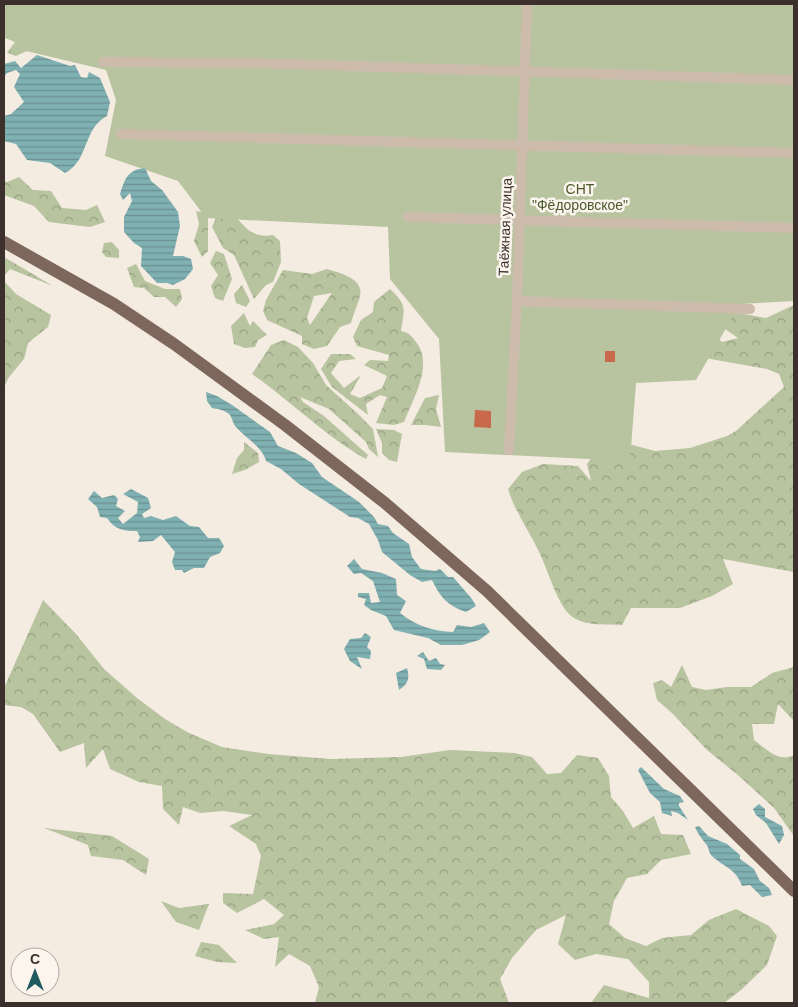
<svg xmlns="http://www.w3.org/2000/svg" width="798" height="1007" font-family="Helvetica,sans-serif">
  <defs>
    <pattern id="forest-crowns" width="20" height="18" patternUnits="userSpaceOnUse" patternTransform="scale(1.25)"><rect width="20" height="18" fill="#b8c4a0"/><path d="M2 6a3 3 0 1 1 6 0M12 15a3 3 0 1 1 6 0" fill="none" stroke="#97a083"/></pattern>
    <pattern id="water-rules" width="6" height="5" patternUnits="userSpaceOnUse" patternTransform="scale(1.25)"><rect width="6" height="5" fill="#7fb0b2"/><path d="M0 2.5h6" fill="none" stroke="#699091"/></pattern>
  </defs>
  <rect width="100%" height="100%" fill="#f4ebe1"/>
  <!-- forest -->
  <path fill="url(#forest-crowns)" fill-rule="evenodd" d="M4 28 27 51 16 56 7 53 15 42 5 38 4 39Z
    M19 177 33 190 51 191 62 208 86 210 97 205 105 222 90 227 49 222 34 206 4 195V181L7 182Z
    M196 211 208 213V251L202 257 194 241 199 224Z
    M235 216C247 230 254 238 273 235L280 241 281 262 273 282 266 285 254 299 234 255 223 248 212 227 216 218Z
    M112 242 119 250V258L106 257 102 252 104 243Z
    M216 251 224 254 232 279 223 301 215 298 211 286 218 275 210 263Z
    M4 257 53 286 10 269 4 276Z
    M136 264 145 281 165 289H180L182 299 176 307 165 297H154L144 288 134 287 127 268Z
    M327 269C339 273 364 278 360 296 358 305 353 314 351 323L340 327 327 346 314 349 302 344V336L267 320 263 311 266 300 283 270 312 274ZM332 293 310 325 307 318 314 296Z
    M4 281 16 294 51 315 48 327 28 343 24 359 9 377 4 387Z
    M242 285 250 301 246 307 236 303 234 294Z
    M390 289C408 306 404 309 401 331 408 332 411 335 416 342 434 365 413 399 404 422L394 425 376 423 387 397 380 395 366 404 368 415 332 387 321 369 331 354H350L356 359 339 361 331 373 344 388 361 375 350 394 360 398 382 388 387 376 364 365 370 360 388 361 389 355 357 346 353 337 361 320 373 312 374 302Z
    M794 305V572L723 559 733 584 712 596 680 608H631L622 625C605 624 581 627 568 613 557 601 547 569 540 554 530 532 515 512 508 489L522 472 543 464 578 466 591 481 587 464 597 450 625 443 655 451 690 448 727 436 736 431 784 387 779 374 767 369 705 358 708 328 722 342 738 338 725 329 734 312 766 318Z
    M244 313 250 326 253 321 267 335 258 340 255 347 245 348 234 344 231 326Z
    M284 340 298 347 313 363 326 385 357 413 373 429 378 457 369 449 366 442 329 409 300 397 303 402 324 416 368 455 366 459C325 436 291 401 252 374L271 345Z
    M439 395 436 409 441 427 426 425H411L425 398Z
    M376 429 394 430 402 434 397 462 389 460 382 453V443Z
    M244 442 258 453 259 462 245 470 232 474 237 458 244 450Z
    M43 600 76 634 104 669 137 698 165 719 189 733 222 747 268 754 331 759 401 757 450 750 514 753 532 757 547 774 561 773 577 755 598 758 609 776 611 797 623 811 633 828 654 816 661 834 683 835 691 854 661 860 647 874 627 878 614 901 609 924 625 938 646 946 662 938 691 935 709 920 736 909 769 926 777 936 767 965 741 990 724 1003H591L604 985 649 998V982L628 959 596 954 575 960 558 944 566 915 536 930 512 958 500 979 509 1003H315L319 987 310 966 289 954 275 967 279 937 264 939 245 930 274 924 284 915 264 899 237 913 223 903V893L253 894 261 856 256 844 229 826 252 815 223 811 200 813 183 807 179 825 163 809 162 786 139 782 110 769 103 749 86 768 84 743 60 752 33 714 21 707 4 705V688Z
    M682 665 692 687 706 690 727 687H751L772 673 794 667V721L778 704 774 724H752L754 740C766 749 779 763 794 755V836L774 808 739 776 707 750 672 713 657 700 653 683 662 680 671 687Z
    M44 828 112 836 149 859 146 875 123 860 91 856 88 845Z
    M161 901 179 908 209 904 199 930 176 922Z
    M201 942 219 945 237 963 217 962 195 956Z"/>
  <!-- garden -->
  <path fill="#b8c4a0" d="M4 4H794V301L740 304 696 380 636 383 630 461 445 452 439 339 390 279 388 227 206 218 178 181 105 156 116 100 106 70 22 50 4 29Z"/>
  <!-- water -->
  <path fill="url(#water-rules)" d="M37 55 70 66 75 65 81 77 87 78 89 72 100 78 110 102 107 116C83 128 89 161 65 173L50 163 27 160 16 144 4 141V116L11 114 24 102 14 87 20 74 16 70 7 73 4 77V64L15 61 21 68Z
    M145 168 151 181 162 190 178 212 180 226 173 256H183L191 259 193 269 185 279 173 285 167 283H157L141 266 142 248 134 243 124 232V217L132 201 130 193 123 200 120 194C125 179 127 170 145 168Z
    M206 392 217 396 232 405 270 432 278 446 296 453 312 463 322 477 359 502 374 517 378 524 388 526 393 533 409 544 412 557 421 569 435 571 440 569 448 577H453L472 599 476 606 466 612C448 606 440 597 432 580L422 582 410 575 382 552 378 540 369 524 358 518 350 517 299 484 281 469 266 461C262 446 245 438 235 426 233 423 232 418 230 415 225 410 218 409 212 408L207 401Z
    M131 489 148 498 151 508 142 514 144 518 151 516 163 520 176 516 190 526 199 527 208 538H219L224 546 220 553 210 557 204 568H194L184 573 182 570H175L172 562 175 552 161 535 153 541 138 542 140 537 137 531C124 531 115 530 107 518L100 517 97 507 88 499 94 491 102 498 114 495 118 499 116 506 125 511 118 518 123 524 137 513 138 502 123 494Z
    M354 559 362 569 382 573 396 579 397 595 406 601 400 613C416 626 433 631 453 632L457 625 471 627 484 623 490 632 479 640 462 645H441L428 638 394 630 386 616 371 610 364 605 366 599 358 597V593H369L371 603 380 602 373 581 361 573 354 574 347 566Z
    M365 633 371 637 367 647 371 651 370 659 357 657 362 669 350 661 344 649 350 639 361 638Z
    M423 652 429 661 436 658 440 664 445 665 441 670 427 669 424 659 417 656Z
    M407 668C410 679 408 684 399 690L396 673Z
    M641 767 664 789 680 796 684 802 679 803V806L688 820 678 813 671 811 672 816 662 813 660 802 650 793 638 770Z
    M759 804 765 809V817L782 826 784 835 779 844 766 823 756 815 753 809Z
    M699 826 708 836 727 844 740 855V859L754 869 760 881 769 888 772 895 762 897 750 885 742 886C736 868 723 867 711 855 708 851 709 847 706 844 701 837 699 836 695 827Z"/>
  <!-- building -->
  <path fill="#c8694b" d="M605 351H615V362H605Z
    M475 410 491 411V428L474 427Z"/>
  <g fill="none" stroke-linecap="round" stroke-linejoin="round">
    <!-- minor -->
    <path stroke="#cdbbac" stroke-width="10" d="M103 62 251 63 794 80
      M121 134 794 153
      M408 217 794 228
      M517 301 750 309
      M509 450 517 301 527 4"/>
    <!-- major -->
    <path stroke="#7d675c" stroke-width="12" d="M4 242 114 304 174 344 285 425 385 503 487 591 794 891"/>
  </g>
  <g text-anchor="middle" stroke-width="5" stroke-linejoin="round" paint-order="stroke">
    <!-- park labels -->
    <g font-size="14" fill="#4a5a2e" stroke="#fbf5ee">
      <text x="580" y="194">СНТ<tspan x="580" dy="16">"Фёдоровское"</tspan></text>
    </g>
    <!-- street labels -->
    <g font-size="14" fill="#3b302b" stroke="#fbf5ee">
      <text transform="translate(505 227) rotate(-88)" y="5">Таёжная улица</text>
    </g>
  </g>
  <!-- border -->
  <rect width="798" height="1007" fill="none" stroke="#3b302b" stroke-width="10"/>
  <!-- north arrow -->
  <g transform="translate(35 972)"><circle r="24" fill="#fbf5ee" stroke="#aea6a0"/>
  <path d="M0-4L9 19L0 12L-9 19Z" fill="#1f5a5e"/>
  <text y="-8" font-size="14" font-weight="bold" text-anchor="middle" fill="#3b302b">С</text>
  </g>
</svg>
